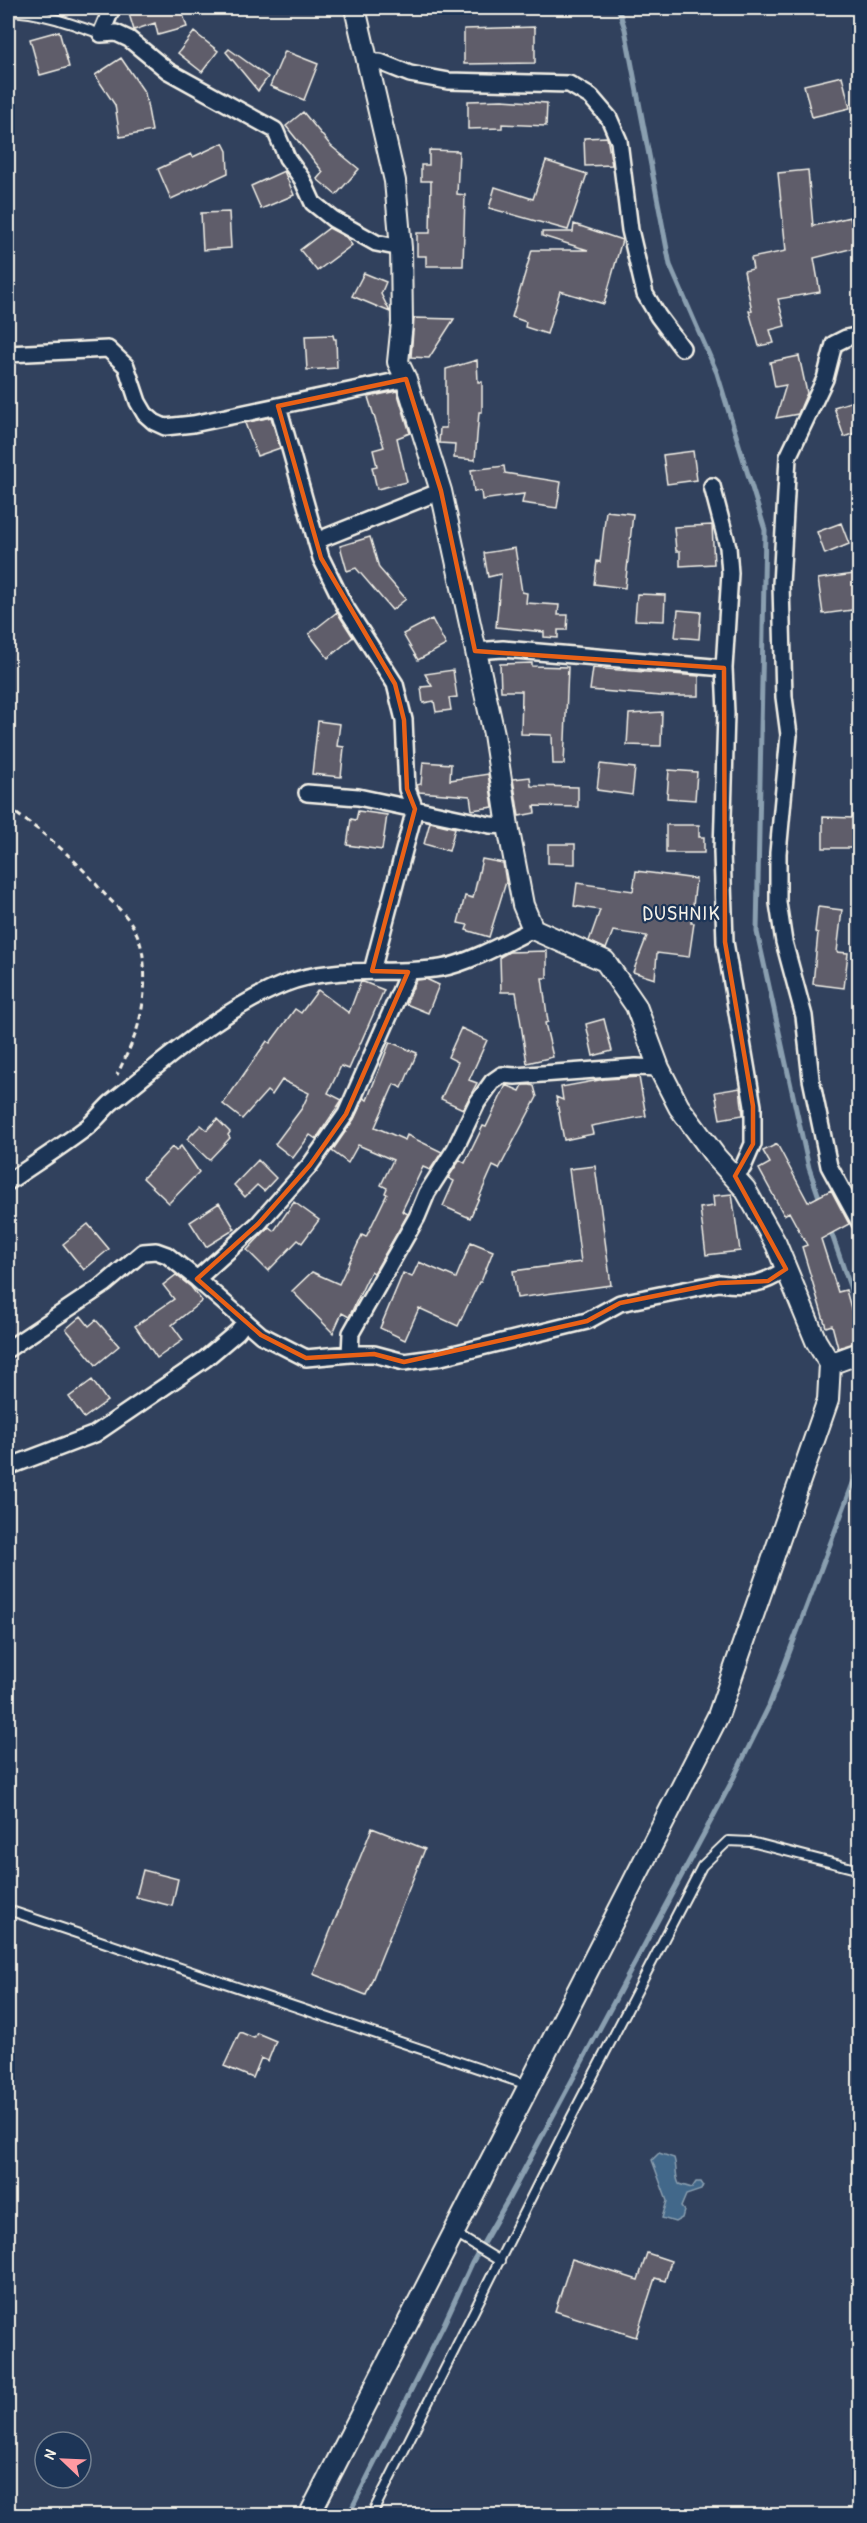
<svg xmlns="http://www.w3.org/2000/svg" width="867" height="2523" font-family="'Patrick Hand',sans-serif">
  <rect width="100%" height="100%" fill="#31415d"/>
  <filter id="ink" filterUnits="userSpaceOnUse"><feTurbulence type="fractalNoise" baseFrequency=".0167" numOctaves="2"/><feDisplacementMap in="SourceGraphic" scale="12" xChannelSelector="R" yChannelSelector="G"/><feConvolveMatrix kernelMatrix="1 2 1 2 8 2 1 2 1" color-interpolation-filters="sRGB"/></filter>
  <g filter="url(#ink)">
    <!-- water -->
    <path fill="#43688a" stroke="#8a9fb0" stroke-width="1.5" d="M659 2153 674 2158C677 2167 675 2177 679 2184L692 2188 696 2182H701L703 2185 701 2190 686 2195 681 2207 684 2211 682 2218 675 2222 662 2218 667 2201 652 2160Z"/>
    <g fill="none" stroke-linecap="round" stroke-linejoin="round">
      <!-- stream -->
      <path stroke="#8a9fb0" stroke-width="5" d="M618 8 625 29 670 265 717 373 765 530 757 932 809 1168 821 1203
        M830 1229 860 1315
        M348 2516 444 2324 472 2263 509 2198 730 1785 769 1706 860 1465"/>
    </g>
    <!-- building -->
    <path fill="#5f5d6a" stroke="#f4f1e8" stroke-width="1.5" d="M151 8H181L187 27 158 35 155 23 134 30 129 14Z
      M535 27V63L464 64V29Z
      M59 31 69 67 40 75 30 39Z
      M194 32 218 51 202 72 178 53Z
      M229 49 268 77 258 91 226 52Z
      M285 51 318 64 304 100 270 86Z
      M121 58 145 93 152 131 120 137 115 105 95 75Z
      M842 76 850 108 812 117 804 85Z
      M502 100 547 103 546 126 502 124V128L468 129V101Z
      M303 112 331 146 359 169 336 195 317 179 323 172 286 126Z
      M607 137 612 165 585 166 584 138Z
      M223 143 227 151 228 173 171 199 158 169 191 154 193 157Z
      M429 150 459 151 457 194 465 195 463 266H426V256H417V233H430L431 181H421V165H429Z
      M546 161 587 174 568 230 489 208 495 187 533 199Z
      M808 170 813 226 850 217 858 247 814 258 820 292 778 299 785 326 770 330 774 343 759 346 749 311H752L744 271 753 269 751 258 786 251 778 173Z
      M284 171 294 195 261 209 251 186Z
      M229 212 231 248 203 250 201 213Z
      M574 224 622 240 604 304 560 291 547 334 525 327 526 322 512 317 532 250H588L542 236V232H573Z
      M329 228 346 237 352 245 317 271 300 250Z
      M364 273 386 282 381 294 390 312 352 296Z
      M414 318 454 319 429 358 411 357Z
      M333 335 334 339H336L337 368 307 370 305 336Z
      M799 356 807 393 803 402 798 414 776 418 786 385 775 387 770 362Z
      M477 360 478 382H482V412H479L475 460 454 458 455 444 439 443 440 428H446V369Z
      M397 391 410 433 397 438 407 482 377 489 372 467 377 466 373 450 384 447 368 397Z
      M860 399V431L844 437 834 407Z
      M271 417 280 448 257 456 245 423Z
      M693 451 697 480 667 484 663 455Z
      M504 466 505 473 561 482 557 508 522 503 524 494 482 500 481 491 474 492 471 470Z
      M606 511 633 514 625 588 594 584 597 561 600 562Z
      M841 523 849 544 825 554 817 532Z
      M712 525 714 564 680 566V551H676L674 527Z
      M370 537 379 568 406 599 392 610 356 568 347 571 340 546Z
      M515 548 522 592 527 593 526 603 559 605 558 615H568L567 630H558V638L544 637V632L496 627 501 574 488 577 484 553Z
      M854 574 859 609 823 614 818 579Z
      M637 594 665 595 664 621 635 620Z
      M678 610 701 612 699 639 675 637Z
      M337 612 353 637 328 658 309 634Z
      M432 619 446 645 418 660 403 634Z
      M532 663V666L568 667 564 764H553L552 735 521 734 522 691H501L500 664Z
      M593 668 699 676V696H660L590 690Z
      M453 670 457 697 449 698 451 710 436 712 434 701 423 703 421 687 432 686 425 674Z
      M662 712 661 746 627 745 629 714Z
      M318 721 340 724 337 746 344 747 341 777 312 774Z
      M423 762 451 764 450 780 488 774 493 807 472 810 470 796 419 792 417 785 421 784Z
      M600 764 635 768 632 795 597 790Z
      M669 770 697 772 695 800 667 798Z
      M530 777 531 786 578 787V807L534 806 535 813 519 816 513 779Z
      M358 811 387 815 382 850 347 845 351 819 356 820Z
      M823 817 854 818V848H823Z
      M430 822 455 828 449 851 424 844Z
      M666 825H699V837H704V853H666Z
      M548 844H575V864L548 863Z
      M482 859 503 863 506 882 489 937 466 930 468 925 458 923 465 896 473 898Z
      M636 871 696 879 691 923H694L689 957 657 953 655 979 633 972 647 936 613 931 606 949 589 941 600 910 574 906 577 883 633 891Z
      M818 907 842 910 837 952 848 953 844 988 813 984 818 933 815 932Z
      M547 951V978H542L548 1022 545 1023 553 1057 527 1063 516 992H501L500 957 509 952Z
      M426 979 439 985 428 1013 406 1004 416 980Z
      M361 981 384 990 349 1069 341 1066 328 1093 342 1100 316 1139 310 1135 293 1158 275 1144 302 1108 309 1093 282 1080 272 1095 267 1091 242 1119 223 1104 267 1041 270 1043 295 1009 301 1013 318 990 349 1013Z
      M604 1019 612 1051 593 1056 586 1024Z
      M461 1028 487 1040 469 1080 477 1083 463 1109 441 1099 458 1062 448 1057Z
      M390 1042 417 1053 402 1088 394 1084 375 1127 405 1140 407 1135 442 1152 430 1170 423 1167 402 1211 408 1214 374 1273 371 1271 349 1317 342 1313 333 1333 292 1291 312 1272 339 1284 362 1235 366 1237 387 1194 385 1193 387 1188 381 1185 393 1160 358 1145 348 1163 332 1151 354 1119 364 1098 367 1100Z
      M639 1077 646 1116 591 1126 593 1134 564 1140 556 1097 563 1100 561 1087 605 1079Z
      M506 1085 520 1091 523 1085H530L534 1086 537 1097 499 1169 493 1166 470 1218 443 1206 454 1181 448 1178 460 1160 465 1163 483 1126 486 1127Z
      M740 1088 743 1115 720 1119 715 1092Z
      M217 1119 230 1132 228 1135 230 1138 209 1160 187 1139 201 1125 207 1130Z
      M777 1144 808 1202 831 1190 849 1224 821 1239 838 1292 846 1290 860 1341 838 1348 832 1325 826 1327 802 1247 807 1245 789 1212 784 1215 759 1169 770 1163 763 1151Z
      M181 1146 199 1172 169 1203 143 1178 172 1147 176 1151Z
      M258 1160 276 1178 264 1191 257 1185 245 1197 234 1185Z
      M595 1166 611 1285 517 1298 513 1271 581 1262 569 1169Z
      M732 1194 740 1251 706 1255 700 1208 714 1206 713 1196Z
      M294 1202 319 1220 302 1243 298 1240 268 1271 247 1250 269 1227 274 1231Z
      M219 1203 235 1229 206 1247 190 1222Z
      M88 1224 109 1249 84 1270 63 1244Z
      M471 1242 493 1251 481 1282H479L458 1326 419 1308 405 1340 380 1328 403 1273 412 1277 419 1262 456 1278Z
      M176 1275 191 1287 202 1301 172 1325 183 1340 157 1358 135 1326 174 1299 163 1285Z
      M81 1316 89 1326 96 1320 119 1346 96 1365 66 1329Z
      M92 1380 107 1401 84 1418 69 1397Z
      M372 1828 425 1849 366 1995 313 1974Z
      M143 1870 178 1879 172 1906 136 1897Z
      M240 2032 254 2038 257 2033 276 2041 268 2061 261 2058 253 2078 224 2066Z
      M647 2253 671 2261 665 2281 655 2278 636 2337 555 2311 572 2259 638 2280Z"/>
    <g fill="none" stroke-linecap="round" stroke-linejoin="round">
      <defs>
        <path id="service" d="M8 11C40 12 70 23 101 34
          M8 1910 528 2085
          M454 2233 500 2261
          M371 2516 571 2118 702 1866 728 1841 751 1842 860 1870"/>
        <path id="minor" d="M112 8 101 34 116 33 129 39 168 71 275 130 287 158 302 179 313 203 333 219 376 243 401 248
          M368 62H380L410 74 448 81 569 84 591 97 609 118 619 141 630 230 645 294 658 316 682 348
          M860 335 846 338 834 344 825 379 788 457 781 585 784 697 789 735 778 853V903L784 942 804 1016 811 1079 829 1166 860 1223
          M8 354 108 349 126 366 138 402 145 414 154 422 165 427 193 424 406 379
          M278 406 321 558 344 605 395 684 404 720 407 789 415 809 372 971
          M712 486 728 547 730 573 724 668 726 713 722 852 725 942 753 1106V1144L743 1167 735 1176
          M316 541 441 491
          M475 651 503 649 724 668
          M307 793 358 797 490 825 508 826
          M8 1182C34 1164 61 1147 86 1128 96 1120 103 1110 112 1102 164 1061 222 1009 284 984 335 964 388 976 441 968 467 964 509 941 533 929
          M197 1279 258 1224 310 1165 346 1114 409 971
          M8 1349 105 1284 143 1252 156 1251 167 1255 197 1279 261 1335 306 1358 350 1354H374L404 1362 441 1357 587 1321 620 1303 719 1283C747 1287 763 1285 786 1269
          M350 1354 351 1333 417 1217 427 1193 455 1149 477 1103 492 1082 502 1075 515 1076 636 1067 659 1068
          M8 1467 95 1434 205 1359 237 1332 245 1322"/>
        <path id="tertiary" d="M830 1364 860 1353
          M309 2516 718 1716 828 1400 830 1364 816 1341 776 1244 745 1189 716 1157 679 1107 659 1068 636 1006 605 961 533 929 523 905 508 826 494 734 441 491 406 379 398 362 402 323 401 248 395 181 355 8"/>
      </defs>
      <!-- service casing -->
      <use href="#service" stroke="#f4f1e8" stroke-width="12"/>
      <!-- minor casing -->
      <use href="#minor" stroke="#f4f1e8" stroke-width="20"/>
      <!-- tertiary casing -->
      <use href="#tertiary" stroke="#f4f1e8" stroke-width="24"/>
      <!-- path -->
      <path stroke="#f4f1e8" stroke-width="3" stroke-dasharray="6 4.5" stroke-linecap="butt" d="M8 808C41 830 75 858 100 889 112 903 127 914 135 930 149 957 146 1001 137 1029 132 1045 124 1060 117 1075"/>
      <!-- service -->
      <use href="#service" stroke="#1d3557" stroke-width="8"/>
      <!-- minor -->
      <use href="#minor" stroke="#1d3557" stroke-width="15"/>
      <!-- tertiary -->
      <use href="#tertiary" stroke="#1d3557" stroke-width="20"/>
    </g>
  </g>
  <!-- marked area -->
  <path fill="none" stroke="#e96117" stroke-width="4.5" stroke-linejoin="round" d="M406 379 441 491 475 651 724 668 725 942 753 1106V1144L735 1176 786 1269 768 1281 719 1283 620 1303 587 1321 404 1362 374 1354 306 1358 261 1335 197 1279 258 1224 310 1165 346 1114 408 972 372 971 415 809 407 789 404 720 395 684 321 558 278 406Z"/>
  <g text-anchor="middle" stroke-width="4.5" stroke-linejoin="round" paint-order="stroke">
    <!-- quarter labels -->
    <g font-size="21" letter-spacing="1.5" fill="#f4f1e8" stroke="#1d3557">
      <text x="682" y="920">DUSHNIK</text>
    </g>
  </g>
  <!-- margin -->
  <rect width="867" height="2523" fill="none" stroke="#1d3557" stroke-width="30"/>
  <rect x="15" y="15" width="837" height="2493" fill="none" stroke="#f4f1e8" stroke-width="2" filter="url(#ink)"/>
  <!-- north arrow -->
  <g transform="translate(63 2460) rotate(293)"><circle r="28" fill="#1d3557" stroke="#738091" stroke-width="1.5"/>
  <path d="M0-4.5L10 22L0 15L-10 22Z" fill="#ff9aa2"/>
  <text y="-9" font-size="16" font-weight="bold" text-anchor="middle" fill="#f4f1e8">N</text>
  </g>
</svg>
